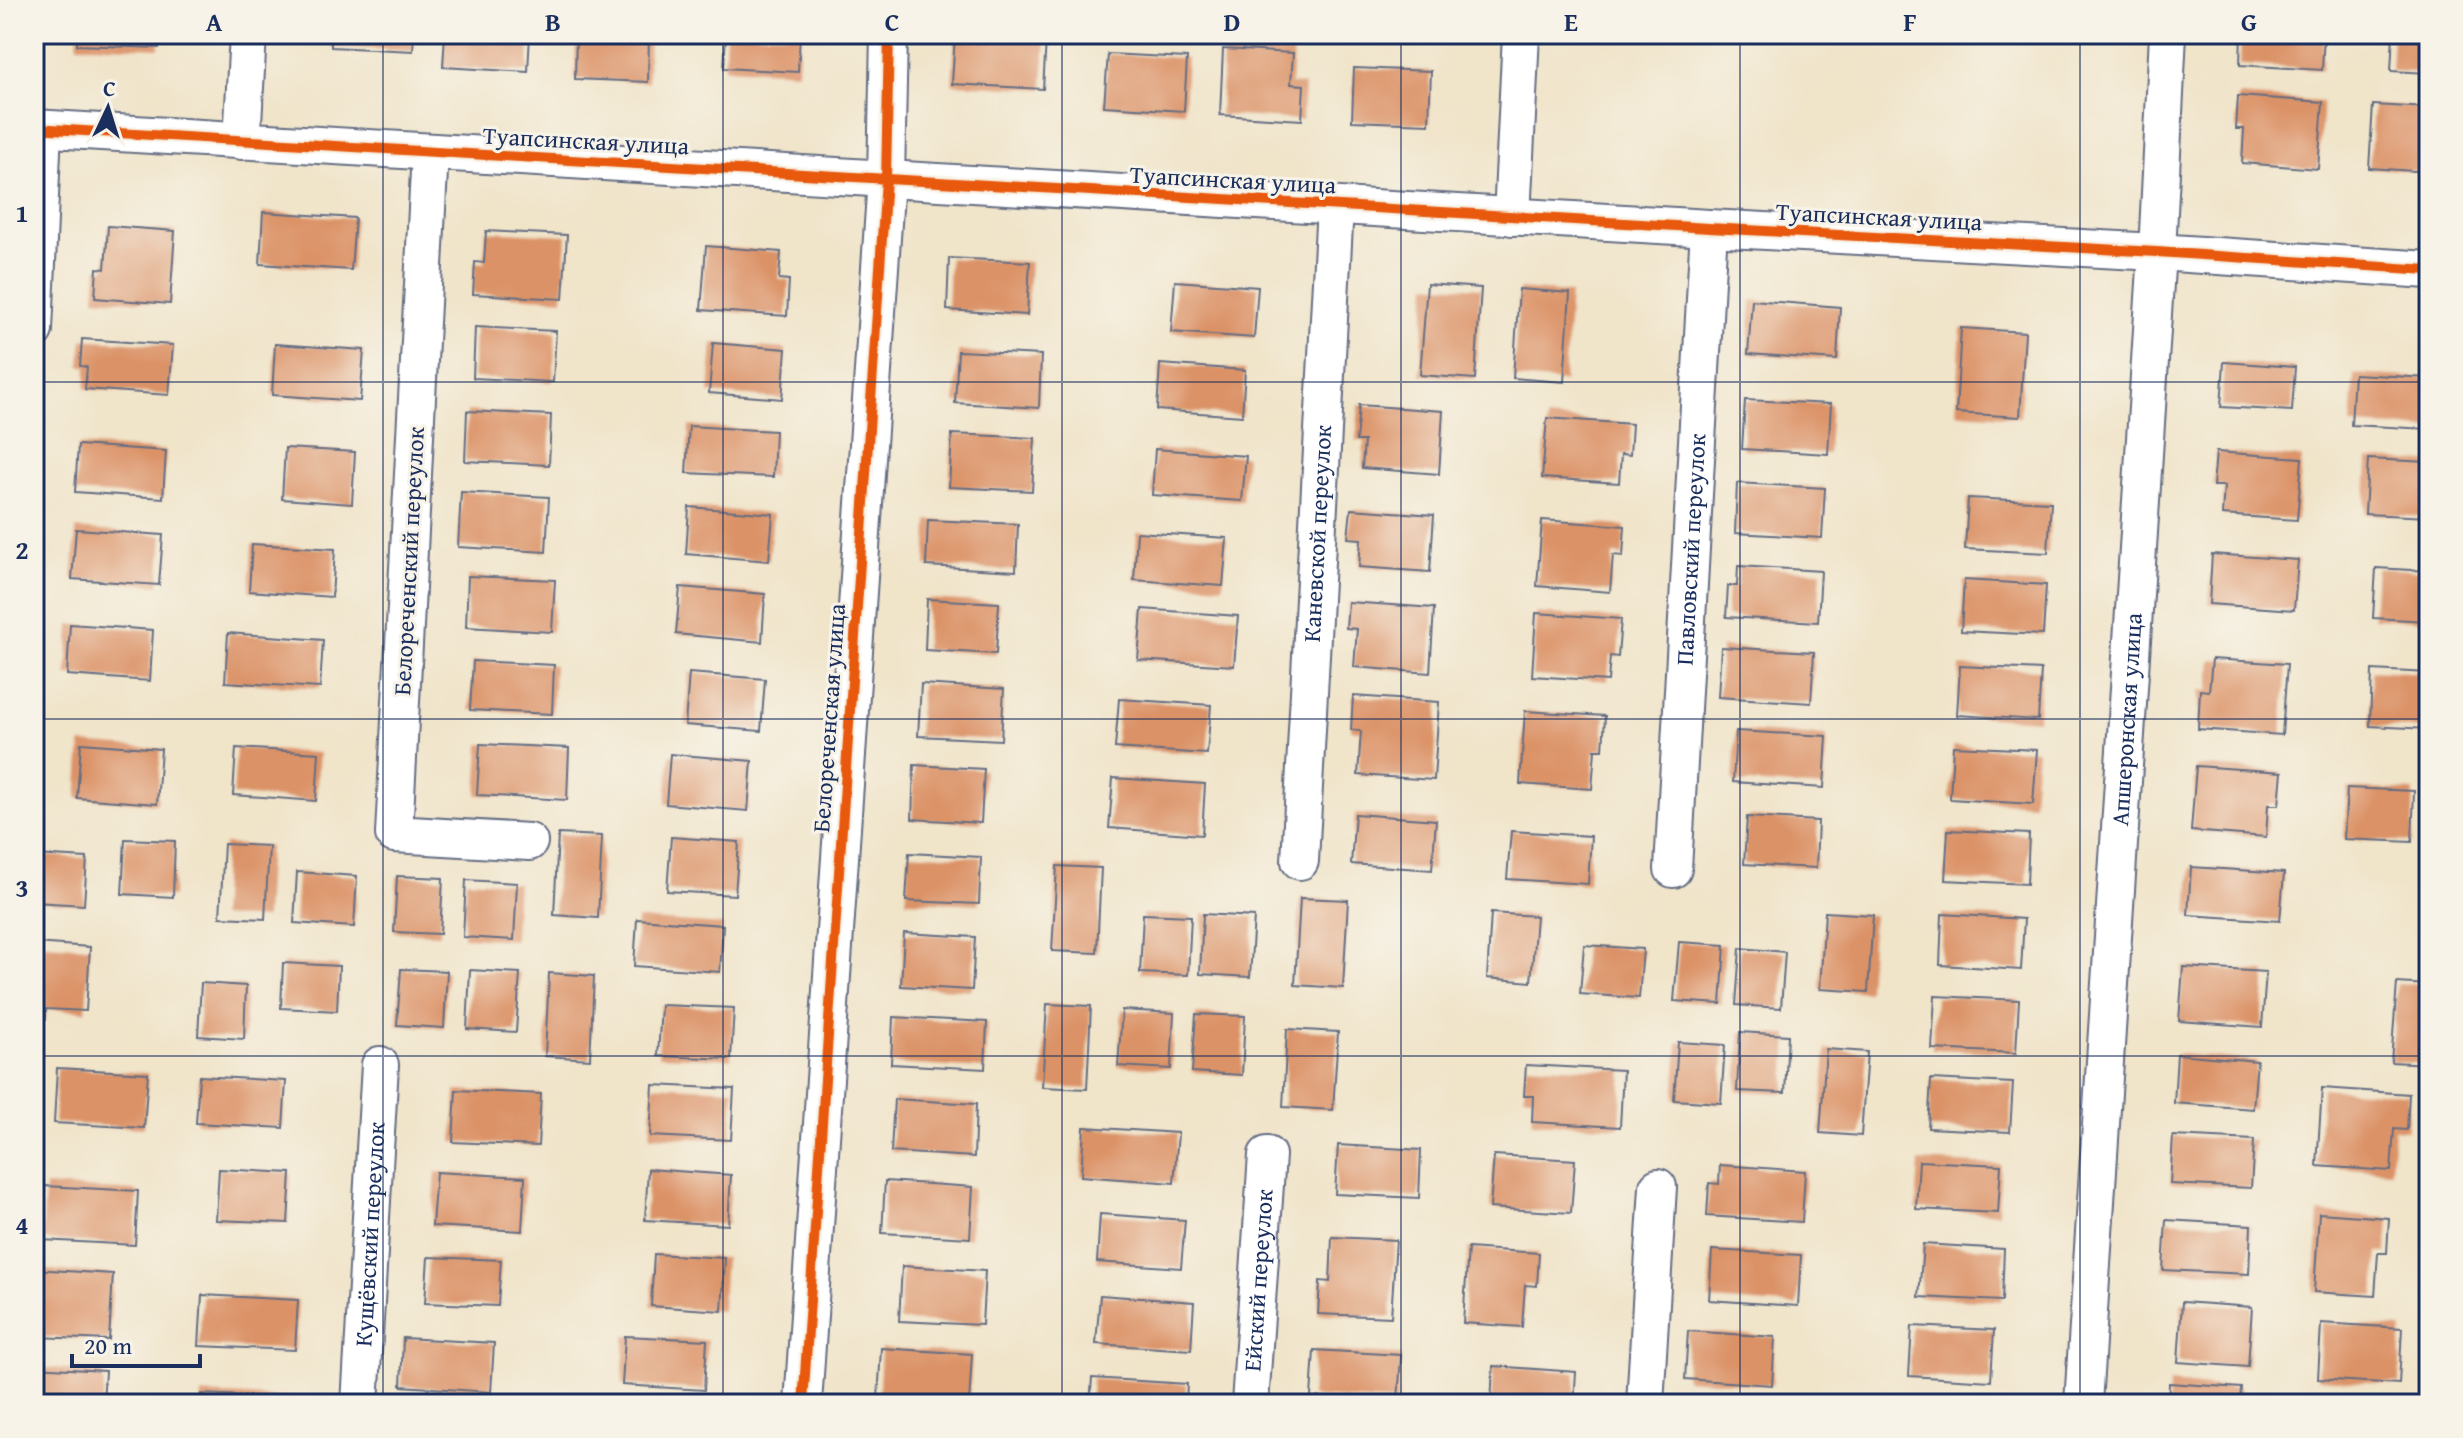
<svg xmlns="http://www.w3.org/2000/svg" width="2463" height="1438" font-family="'Gentium Book Plus',serif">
  <rect width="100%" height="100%" fill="#f7f3e8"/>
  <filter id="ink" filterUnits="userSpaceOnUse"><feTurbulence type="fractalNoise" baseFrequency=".0125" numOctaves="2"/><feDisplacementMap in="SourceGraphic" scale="16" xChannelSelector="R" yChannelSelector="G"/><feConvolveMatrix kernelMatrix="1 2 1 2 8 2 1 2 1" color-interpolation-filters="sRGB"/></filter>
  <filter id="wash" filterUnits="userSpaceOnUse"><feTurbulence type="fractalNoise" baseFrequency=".006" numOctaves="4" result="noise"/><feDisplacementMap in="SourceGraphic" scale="32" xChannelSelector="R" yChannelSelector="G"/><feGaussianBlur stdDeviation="1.8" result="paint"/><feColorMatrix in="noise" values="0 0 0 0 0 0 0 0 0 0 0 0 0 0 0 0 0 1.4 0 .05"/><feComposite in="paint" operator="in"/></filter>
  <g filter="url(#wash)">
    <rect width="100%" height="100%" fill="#f0e4c9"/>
    <g id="blocks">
      <!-- building -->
      <path fill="#db9266" d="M78 34H160L159 48 77 45Z
        M331 34H414L413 51 331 47Z
        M445 34H530L528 72 443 67Z
        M576 34H649L648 82 575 79Z
        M726 34H800L798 72 724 68Z
        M955 34 1046 39 1043 89 952 84Z
        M2241 34H2324L2322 70 2240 65Z
        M2393 34H2429V73L2391 71Z
        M1223 49 1293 53 1291 84 1304 85 1302 120 1220 115Z
        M1108 54 1187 58 1184 111 1104 106Z
        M1354 68 1431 71 1429 124 1352 121Z
        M2238 96 2323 102 2318 169 2242 163 2244 129H2236Z
        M2373 105 2429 108V172L2369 168Z
        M263 212 355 218 351 270 260 264Z
        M108 226 175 231 170 304 95 298 97 268 105 269Z
        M486 231 567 235 563 299 473 294 475 262 484 263Z
        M706 246 781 252 779 279 789 280 787 316 701 310Z
        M949 258 1030 262 1027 315 947 310Z
        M1175 281 1258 287 1254 338 1171 332Z
        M1427 284 1481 288 1475 379 1420 375Z
        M1519 289 1570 293 1564 382 1513 378Z
        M1752 300 1840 307 1837 360 1748 354Z
        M475 327 556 331 553 382 473 378Z
        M1961 328 2025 332 2020 417 1956 413Z
        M82 339 173 345 169 395 85 389 87 367 80 366Z
        M713 343 786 349 782 399 709 393Z
        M275 344 364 350 360 401 272 395Z
        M958 351 1041 355 1039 408 955 403Z
        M2224 362 2295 367 2292 411 2221 407Z
        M1160 364 1245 370 1242 416 1157 410Z
        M2354 374 2429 378V429L2351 425Z
        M1745 400 1831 404 1828 454 1742 449Z
        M1359 405 1443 411 1439 474 1362 468 1364 441H1356Z
        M467 411 551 415 549 465 465 461Z
        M1547 418 1632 424 1630 455 1621 454 1619 483 1542 478Z
        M689 426 775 431 773 477 686 473Z
        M952 434 1035 438 1032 491 949 487Z
        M78 445 166 451 163 498 75 492Z
        M285 448 355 452 352 504 282 499Z
        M1155 449 1246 456 1242 501 1152 495Z
        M2216 452 2302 458 2297 520 2222 515 2224 486H2213Z
        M2368 459 2429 462V517L2365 514Z
        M1737 483 1825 488 1822 538 1735 533Z
        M461 492 549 497 546 552 458 547Z
        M1968 498 2051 502 2048 553 1965 549Z
        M689 507 773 514 769 561 686 554Z
        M1351 509 1434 515 1430 572 1359 567 1361 539 1348 538Z
        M928 520 1018 524 1016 571 926 566Z
        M1542 520 1625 526 1623 556 1613 555 1610 592 1537 586Z
        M76 529 163 535 159 585 72 579Z
        M1137 532 1227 538 1223 586 1134 580Z
        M252 544 335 549 332 597 249 591Z
        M2212 554 2298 560 2294 610 2209 604Z
        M1738 566 1821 571 1818 622 1726 617 1728 586H1737Z
        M2376 568 2429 571V621L2373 618Z
        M468 576 555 580 552 632 466 627Z
        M1964 580 2046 585 2043 635 1961 631Z
        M680 587 765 594 762 642 676 634Z
        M927 599 999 603 996 654 925 650Z
        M1348 602 1434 608 1430 673 1354 667 1357 629 1346 628Z
        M1142 609 1238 616 1234 666 1138 660Z
        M1536 613 1621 619 1618 657 1610 656 1608 681 1532 676Z
        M70 624 153 630 150 681 67 675Z
        M228 633 323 640 320 688 225 682Z
        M1721 647 1814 652 1811 703 1718 697Z
        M2212 659 2287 664 2282 735 2198 729 2200 690 2209 691Z
        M473 661 554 665 552 714 470 710Z
        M1960 666 2041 670 2038 720 1957 715Z
        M2372 670 2429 673V729L2370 726Z
        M689 673 765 679 761 731 685 725Z
        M921 684 1004 689 1001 740 918 736Z
        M1353 696 1439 702 1434 780 1358 775 1361 731 1351 730Z
        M1119 699 1211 705 1207 754 1115 748Z
        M1525 711 1605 716 1603 750H1595L1592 789 1520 784Z
        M1736 731 1827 736 1824 788 1733 782Z
        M81 743 161 749 157 804 77 798Z
        M480 744 569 748 567 800 477 795Z
        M1953 746 2037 750 2033 804 1950 799Z
        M236 748 319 753 316 801 233 795Z
        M670 754 752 761 748 811 666 804Z
        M914 765 984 769 981 823 912 819Z
        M2196 766 2282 772 2279 805H2268L2266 837 2191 831Z
        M1113 778 1205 784 1202 835 1109 828Z
        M2347 788 2414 791 2412 842 2344 839Z
        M1355 814 1436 820 1432 870 1351 864Z
        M1747 817 1818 821 1816 868 1744 864Z
        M1948 830 2029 834 2027 884 1945 880Z
        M1511 831 1591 836 1588 884 1507 879Z
        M558 834 602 836 598 918 554 915Z
        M671 837 739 842 735 895 667 891Z
        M125 839 175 841 173 897 122 894Z
        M224 844 269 846 265 919 220 917Z
        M909 853 981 857 979 904 906 901Z
        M34 855 87 858 84 905 34 902Z
        M1057 866 1101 868 1097 953 1052 951Z
        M2191 867 2284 873 2280 921 2188 915Z
        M297 872 357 876 354 927 294 923Z
        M397 876 443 878 440 934 394 932Z
        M466 880 517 883 514 940 463 937Z
        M1300 898 1348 900 1343 988 1295 985Z
        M1825 912 1873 915 1868 992 1820 989Z
        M1491 913 1536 916 1531 982 1487 978Z
        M1143 914 1191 916 1188 975 1140 973Z
        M1203 914 1254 917 1250 977 1200 974Z
        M1942 914 2024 919 2021 970 1940 965Z
        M637 919 723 925 720 972 634 966Z
        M904 933 975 937 972 990 901 986Z
        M1679 942 1725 945 1721 1004 1674 1001Z
        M34 943 90 947 86 1011 46 1009V1019L34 1018Z
        M1584 945 1643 949 1639 998 1580 994Z
        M1740 948 1785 952 1781 1008 1736 1005Z
        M283 963 339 966 337 1011 281 1008Z
        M2183 967 2266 972 2262 1027 2179 1021Z
        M401 969 447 971 444 1028 397 1025Z
        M470 970 520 973 516 1032 467 1029Z
        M549 973 594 976 590 1059 545 1056Z
        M201 983 246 986 244 1039 198 1036Z
        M2397 983 2429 985V1064L2391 1062Z
        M1935 996 2019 1000 2016 1053 1932 1049Z
        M1047 1004 1091 1006 1087 1089 1042 1087Z
        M661 1005 734 1008 731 1059 658 1056Z
        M1122 1010 1174 1013 1171 1069 1118 1066Z
        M1196 1014 1245 1016 1242 1075 1192 1072Z
        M893 1017 987 1022 985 1069 891 1064Z
        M1287 1029 1338 1032 1333 1110 1283 1107Z
        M1740 1032 1788 1035 1785 1093 1737 1091Z
        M1678 1042 1725 1045 1721 1103 1674 1100Z
        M1826 1049 1867 1052 1861 1136 1820 1133Z
        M2177 1054 2257 1061 2253 1109 2174 1103Z
        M1526 1065 1623 1070 1620 1127 1532 1122 1533 1096H1524Z
        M57 1068 148 1073 144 1128 54 1123Z
        M199 1076 286 1081 283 1128 196 1123Z
        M1931 1079 2013 1083 2010 1132 1928 1128Z
        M653 1085 734 1089 731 1140 650 1136Z
        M2322 1088 2409 1094 2407 1130 2394 1129 2391 1171 2317 1166Z
        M456 1090 541 1094 538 1146 453 1142Z
        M894 1099 976 1104 974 1157 891 1152Z
        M1084 1127 1178 1133 1174 1183 1081 1176Z
        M2173 1136 2254 1140 2251 1188 2170 1184Z
        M1338 1145 1421 1150 1419 1198 1335 1194Z
        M1494 1155 1575 1160 1571 1213 1490 1208Z
        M1919 1161 2001 1165 1998 1213 1916 1209Z
        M1720 1165 1805 1171 1802 1222 1707 1216 1709 1183 1719 1184Z
        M219 1169 291 1173 288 1223 216 1220Z
        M648 1169 731 1175 728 1225 645 1220Z
        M436 1172 525 1177 522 1231 432 1226Z
        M885 1181 973 1187 970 1238 882 1233Z
        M45 1186 138 1191 135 1245 42 1240Z
        M2319 1213 2389 1218 2387 1253H2378L2375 1296 2314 1292Z
        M1100 1214 1185 1220 1181 1268 1097 1262Z
        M2166 1220 2251 1225 2249 1274 2163 1270Z
        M1332 1237 1396 1240 1391 1317 1318 1314 1320 1281 1330 1282Z
        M1923 1244 2004 1249 2002 1301 1919 1297Z
        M1468 1248 1539 1253 1537 1286 1525 1285 1522 1327 1463 1323Z
        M1712 1250 1801 1255 1798 1306 1709 1300Z
        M654 1254 725 1258 722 1311 651 1306Z
        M428 1257 501 1260 498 1306 425 1303Z
        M902 1266 985 1271 982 1325 899 1321Z
        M34 1269 113 1274 109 1340 37 1337 38 1304H34Z
        M202 1295 298 1300 295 1350 199 1346Z
        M1100 1295 1194 1302 1191 1350 1096 1344Z
        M2182 1302 2252 1307 2248 1367 2178 1362Z
        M2321 1323 2402 1328 2399 1384 2318 1379Z
        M1912 1326 1994 1330 1991 1381 1909 1376Z
        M1688 1331 1775 1337 1772 1385 1685 1379Z
        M625 1336 707 1340 704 1390 622 1385Z
        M403 1338 494 1343 491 1392 401 1386Z
        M881 1348 972 1354 969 1404 878 1400Z
        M1314 1350 1401 1355 1398 1402 1311 1397Z
        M1493 1366 1576 1372 1574 1404H1491Z
        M34 1367 105 1371 103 1404H34Z
        M1092 1378 1187 1384 1186 1404H1090Z
        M2169 1383 2241 1388 2240 1404H2168Z
        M201 1394 293 1398V1404H201Z"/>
    </g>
  </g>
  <g filter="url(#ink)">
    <use href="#blocks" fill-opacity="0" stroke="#666e83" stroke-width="2"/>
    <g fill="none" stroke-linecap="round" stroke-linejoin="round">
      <defs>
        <g id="street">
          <path d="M34 128 1709 228 2157 252 2429 270"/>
          <path d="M242 141 248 34"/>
          <path d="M430 152 394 834 529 842"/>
          <path d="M1512 217 1521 34"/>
          <path d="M34 330 43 129"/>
          <path id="s1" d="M1300 861 1335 206"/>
          <path id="s2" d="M1673 869 1709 228"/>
          <path id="s3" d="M360 1404 380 1065"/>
          <path d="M803 1404 886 179 889 34"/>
          <path id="s4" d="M1250 1404 1267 1155"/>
          <path d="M1645 1404 1658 1187"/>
          <path id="s5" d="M2083 1404 2157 252 2168 34"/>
        </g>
      </defs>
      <!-- street casing -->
      <use href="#street" stroke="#666e83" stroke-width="40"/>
      <!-- street -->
      <use href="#street" stroke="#fff" stroke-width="36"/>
      <defs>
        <path id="cycleway" d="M34 128 1709 228 2157 252 2429 270
          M803 1404 886 179 889 34"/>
      </defs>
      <!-- cycleway casing -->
      <use href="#cycleway" stroke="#f7f3e8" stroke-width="15"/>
      <!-- cycleway -->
      <use href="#cycleway" stroke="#e8590c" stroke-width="10"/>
    </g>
  </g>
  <!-- grid -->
  <path fill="none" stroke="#1b2f5e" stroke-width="2" stroke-opacity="0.55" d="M383 34V1404M723 34V1404M1062 34V1404M1401 34V1404M1740 34V1404M2080 34V1404M34 382H2429M34 719H2429M34 1056H2429"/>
  <g text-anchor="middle" stroke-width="6" stroke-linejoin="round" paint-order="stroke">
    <!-- street labels -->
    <g font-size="24" fill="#1b2f5e" stroke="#f7f3e8">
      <text transform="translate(586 141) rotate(3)" y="8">Туапсинская улица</text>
      <text transform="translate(1233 180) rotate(3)" y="8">Туапсинская улица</text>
      <text transform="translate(1879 217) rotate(3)" y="8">Туапсинская улица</text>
      <text dy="8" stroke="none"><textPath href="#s1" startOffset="328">Каневской переулок</textPath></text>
      <text dy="8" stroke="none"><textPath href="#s2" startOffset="320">Павловский переулок</textPath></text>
      <text transform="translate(409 561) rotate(-87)" y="8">Белореченский переулок</text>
      <text transform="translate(829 718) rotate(-86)" y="8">Белореченская улица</text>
      <text dy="8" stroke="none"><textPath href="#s5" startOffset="686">Апшеронская улица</textPath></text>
      <text dy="8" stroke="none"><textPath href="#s3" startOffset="170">Кущёвский переулок</textPath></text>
      <text dy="8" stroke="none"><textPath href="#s4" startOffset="124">Ейский переулок</textPath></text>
    </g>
  </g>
  <!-- margin -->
  <rect width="2463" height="1438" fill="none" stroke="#f7f3e8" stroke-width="88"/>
  <!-- north arrow -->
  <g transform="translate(108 108) rotate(4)" stroke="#f7f3e8" stroke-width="6" paint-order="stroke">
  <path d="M0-6L14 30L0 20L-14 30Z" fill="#1b2f5e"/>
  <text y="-12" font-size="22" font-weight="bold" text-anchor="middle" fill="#1b2f5e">С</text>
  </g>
  <!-- scale -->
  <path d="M72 1354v12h128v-12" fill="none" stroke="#1b2f5e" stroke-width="4"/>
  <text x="84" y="1354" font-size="24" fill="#1b2f5e" stroke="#f7f3e8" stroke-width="6" paint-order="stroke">20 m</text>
  <rect x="44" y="44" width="2375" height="1350" fill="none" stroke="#1b2f5e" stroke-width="3"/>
  <g font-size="26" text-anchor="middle" font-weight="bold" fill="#1b2f5e">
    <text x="214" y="31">A</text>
    <text x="553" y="31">B</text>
    <text x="892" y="31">C</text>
    <text x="1232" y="31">D</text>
    <text x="1571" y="31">E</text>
    <text x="1910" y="31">F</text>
    <text x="2249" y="31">G</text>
    <text x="22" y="222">1</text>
    <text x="22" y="559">2</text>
    <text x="22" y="897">3</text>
    <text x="22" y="1234">4</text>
  </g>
</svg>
